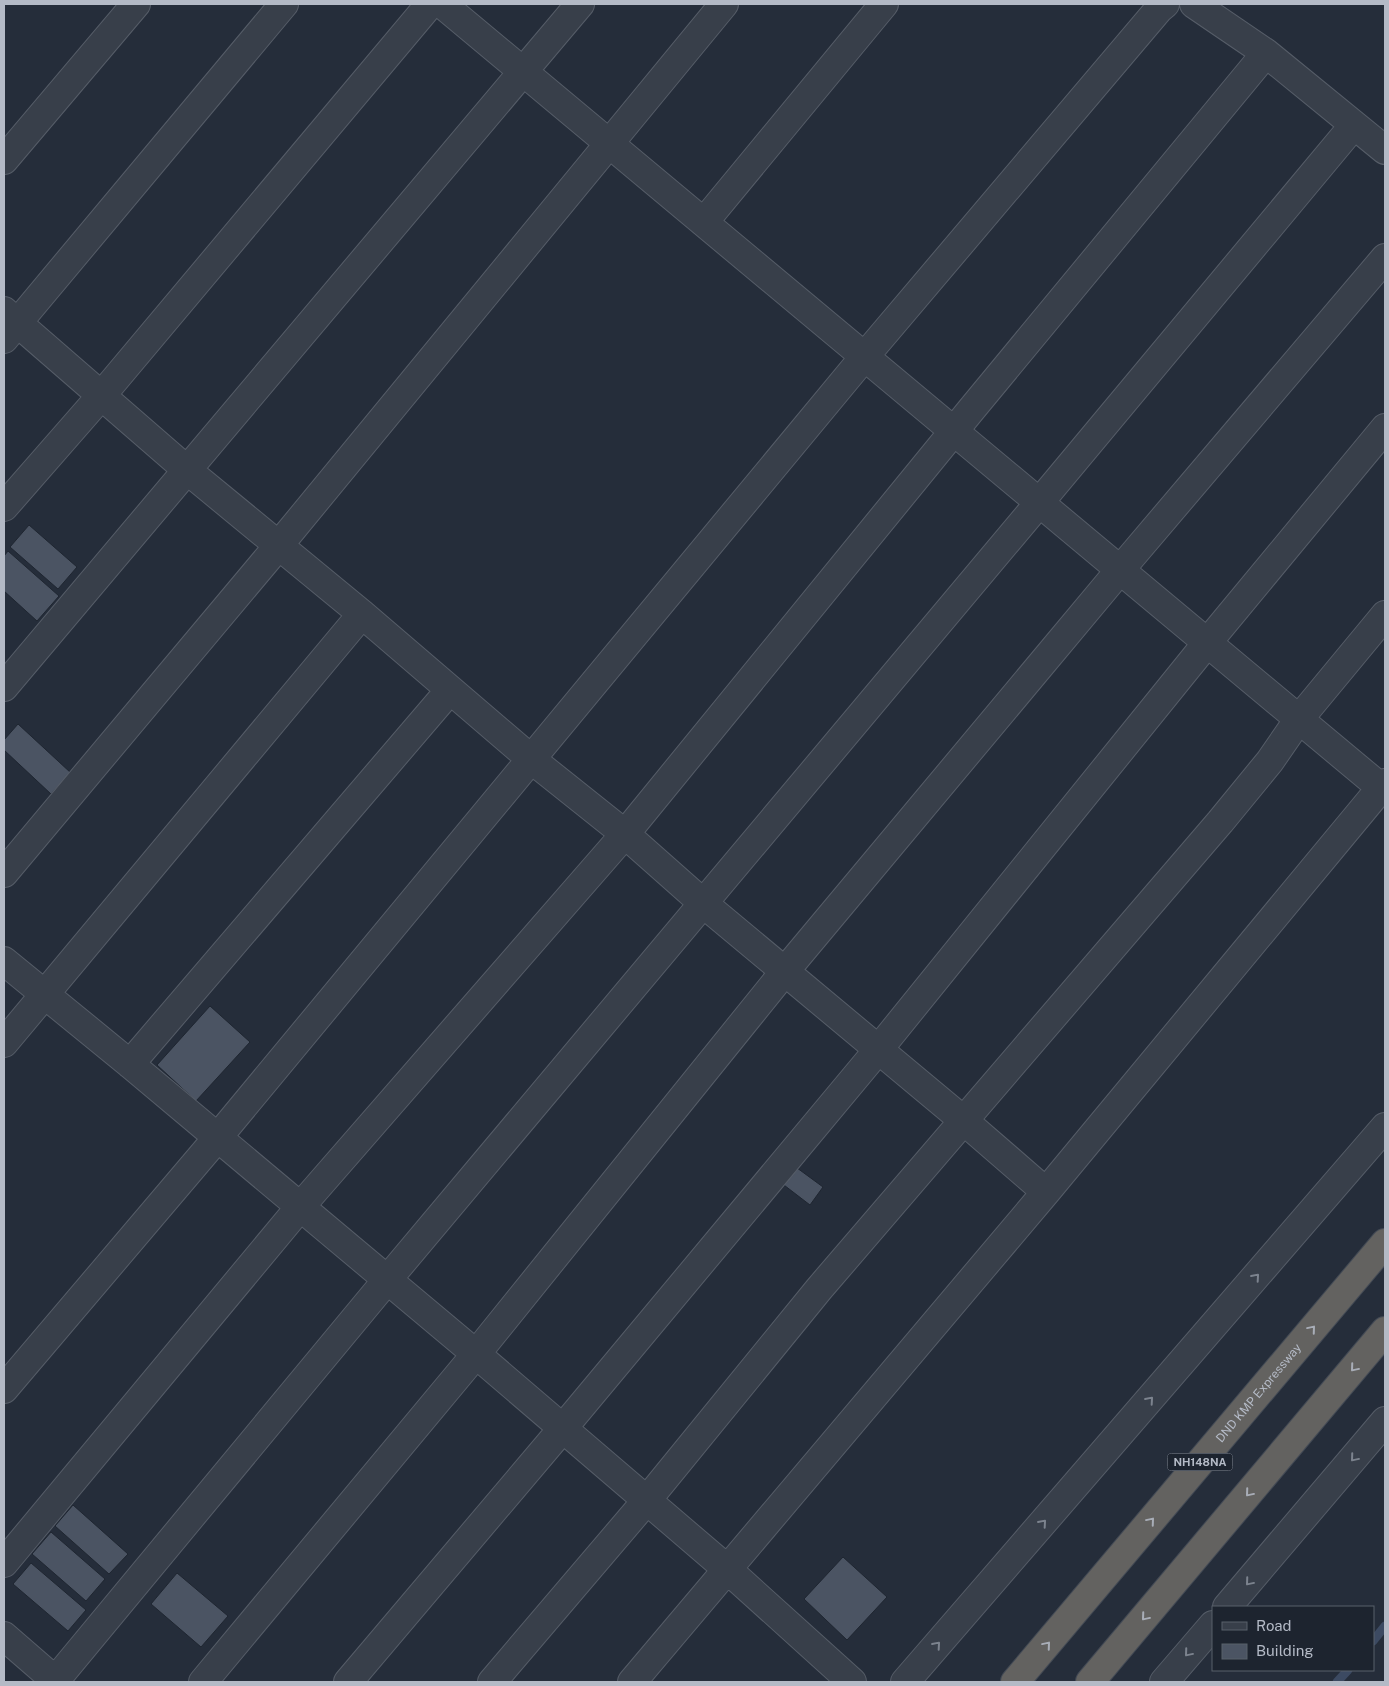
<svg xmlns="http://www.w3.org/2000/svg" width="1389" height="1686" font-family="'Public Sans',sans-serif">
  <rect width="100%" height="100%" fill="#252d3a"/>
  <g fill="none" stroke-linecap="round" stroke-linejoin="round">
    <!-- stream -->
    <path stroke="#3c4a62" stroke-width="9" d="M1373 1641 1385 1626
      M1337 1682 1348 1670"/>
  </g>
  <!-- building -->
  <path fill="#4b5463" stroke="#1f2631" d="M29 525 77 567 58 589 10 547Z
    M8 551 59 596 37 621 4 591V556Z
    M18 724 71 773 51 794 4 750V740Z
    M210 1006 250 1042 196 1101 157 1065Z
    M793 1165 823 1187 810 1205 780 1182Z
    M73 1505 128 1554 109 1574 55 1526Z
    M51 1532 105 1579 86 1601 32 1554Z
    M843 1557 887 1597 847 1640 804 1599Z
    M31 1563 86 1610 68 1631 13 1584Z
    M177 1573 228 1616 201 1647 151 1604Z"/>
  <g fill="none" stroke-linecap="round" stroke-linejoin="round">
    <defs>
      <path id="minor" d="M442 4 1385 791
        M1194 4 1266 53 1385 150
        M4 160 136 4
        M704 222 884 4
        M4 311 187 470 362 614 531 759 625 834 704 904 963 1120 1046 1192
        M4 339 284 4
        M4 507 101 396 430 4
        M4 687 580 4
        M4 873 279 545 724 4
        M4 961 130 1064 476 1354 727 1569 852 1682
        M4 1043 362 614
        M130 1064 450 690
        M4 1389 218 1137 865 356 1159 9 1165 4
        M4 1563 300 1207 625 834 971 410 1266 53
        M4 1636 57 1682
        M54 1682 387 1280 1039 503 1354 125
        M203 1682 476 1354 785 971 1120 570 1385 258
        M348 1682 563 1428 878 1050 1207 643 1385 428
        M492 1682 647 1500 819 1289 1220 822 1270 761 1299 719 1385 615
        M632 1682 1046 1192 1385 783"/>
      <path id="tertiary" d="M1227 1607 1385 1421
        M905 1682 1385 1127
        M1164 1682 1213 1625"/>
      <g id="trunk">
        <path id="s1" d="M1015 1682 1385 1243"/>
        <path d="M1090 1682 1385 1331"/>
      </g>
    </defs>
    <!-- minor casing -->
    <use href="#minor" stroke="#565d68" stroke-width="30"/>
    <!-- tertiary casing -->
    <use href="#tertiary" stroke="#565d68" stroke-width="30"/>
    <!-- trunk casing -->
    <use href="#trunk" stroke="#434a55" stroke-width="30"/>
    <!-- minor -->
    <use href="#minor" stroke="#383f4a" stroke-width="28"/>
    <!-- tertiary -->
    <use href="#tertiary" stroke="#383f4a" stroke-width="28"/>
    <!-- trunk -->
    <use href="#trunk" stroke="#636260" stroke-width="28"/>
  </g>
  <!-- one-way arrows -->
  <defs><path id="oneway-chevron" d="M-2-3.5L2.5 0L-2 3.5" fill="none" stroke-width="1.6" stroke-linecap="round" stroke-linejoin="round" transform="scale(1.25)"/></defs>
  <g stroke="#7c838e">
    <use href="#oneway-chevron" transform="translate(1256 1277) rotate(-49)"/>
    <use href="#oneway-chevron" transform="translate(1150 1400) rotate(-49)"/>
    <use href="#oneway-chevron" transform="translate(1354 1458) rotate(130)"/>
    <use href="#oneway-chevron" transform="translate(1043 1523) rotate(-49)"/>
    <use href="#oneway-chevron" transform="translate(1249 1582) rotate(130)"/>
    <use href="#oneway-chevron" transform="translate(937 1645) rotate(-49)"/>
    <use href="#oneway-chevron" transform="translate(1188 1653) rotate(130)"/>
  </g>
  <g stroke="#a8adb7">
    <use href="#oneway-chevron" transform="translate(1312 1329) rotate(-50)"/>
    <use href="#oneway-chevron" transform="translate(1354 1368) rotate(130)"/>
    <use href="#oneway-chevron" transform="translate(1249 1493) rotate(130)"/>
    <use href="#oneway-chevron" transform="translate(1151 1521) rotate(-50)"/>
    <use href="#oneway-chevron" transform="translate(1145 1617) rotate(130)"/>
    <use href="#oneway-chevron" transform="translate(1047 1645) rotate(-50)"/>
  </g>
  <g text-anchor="middle" stroke-width="4.5" stroke-linejoin="round" paint-order="stroke">
    <!-- shield labels -->
    <rect fill="#1d242f" stroke="#878d99" stroke-width="1" x="1167.5" y="1453.5" width="65" height="17" rx="4"/>
    <g font-size="11" font-weight="bold" fill="#b4bac6">
      <text x="1200" y="1466">NH148NA</text>
    </g>
    <!-- street labels -->
    <g font-size="12" fill="#b4bac6" stroke="#1d242f">
      <text dy="4" stroke="none"><textPath href="#s1" startOffset="378">DND KMP Expressway</textPath></text>
    </g>
  </g>
  <!-- border -->
  <rect width="1389" height="1686" fill="none" stroke="#b4bac6" stroke-width="10"/>
  <!-- legend -->
  <rect x="1212" y="1606" width="162" height="65" fill="#1d242f" stroke="#59606b"/>
  <rect x="1222" y="1622" width="25" height="8" fill="#383f4a" stroke="#59606b"/>
  <text x="1256" y="1631" font-size="15" fill="#b4bac6">Road</text>
  <rect x="1222" y="1644" width="25" height="15" fill="#4b5463" stroke="#59606b"/>
  <text x="1256" y="1656" font-size="15" fill="#b4bac6">Building</text>
</svg>
